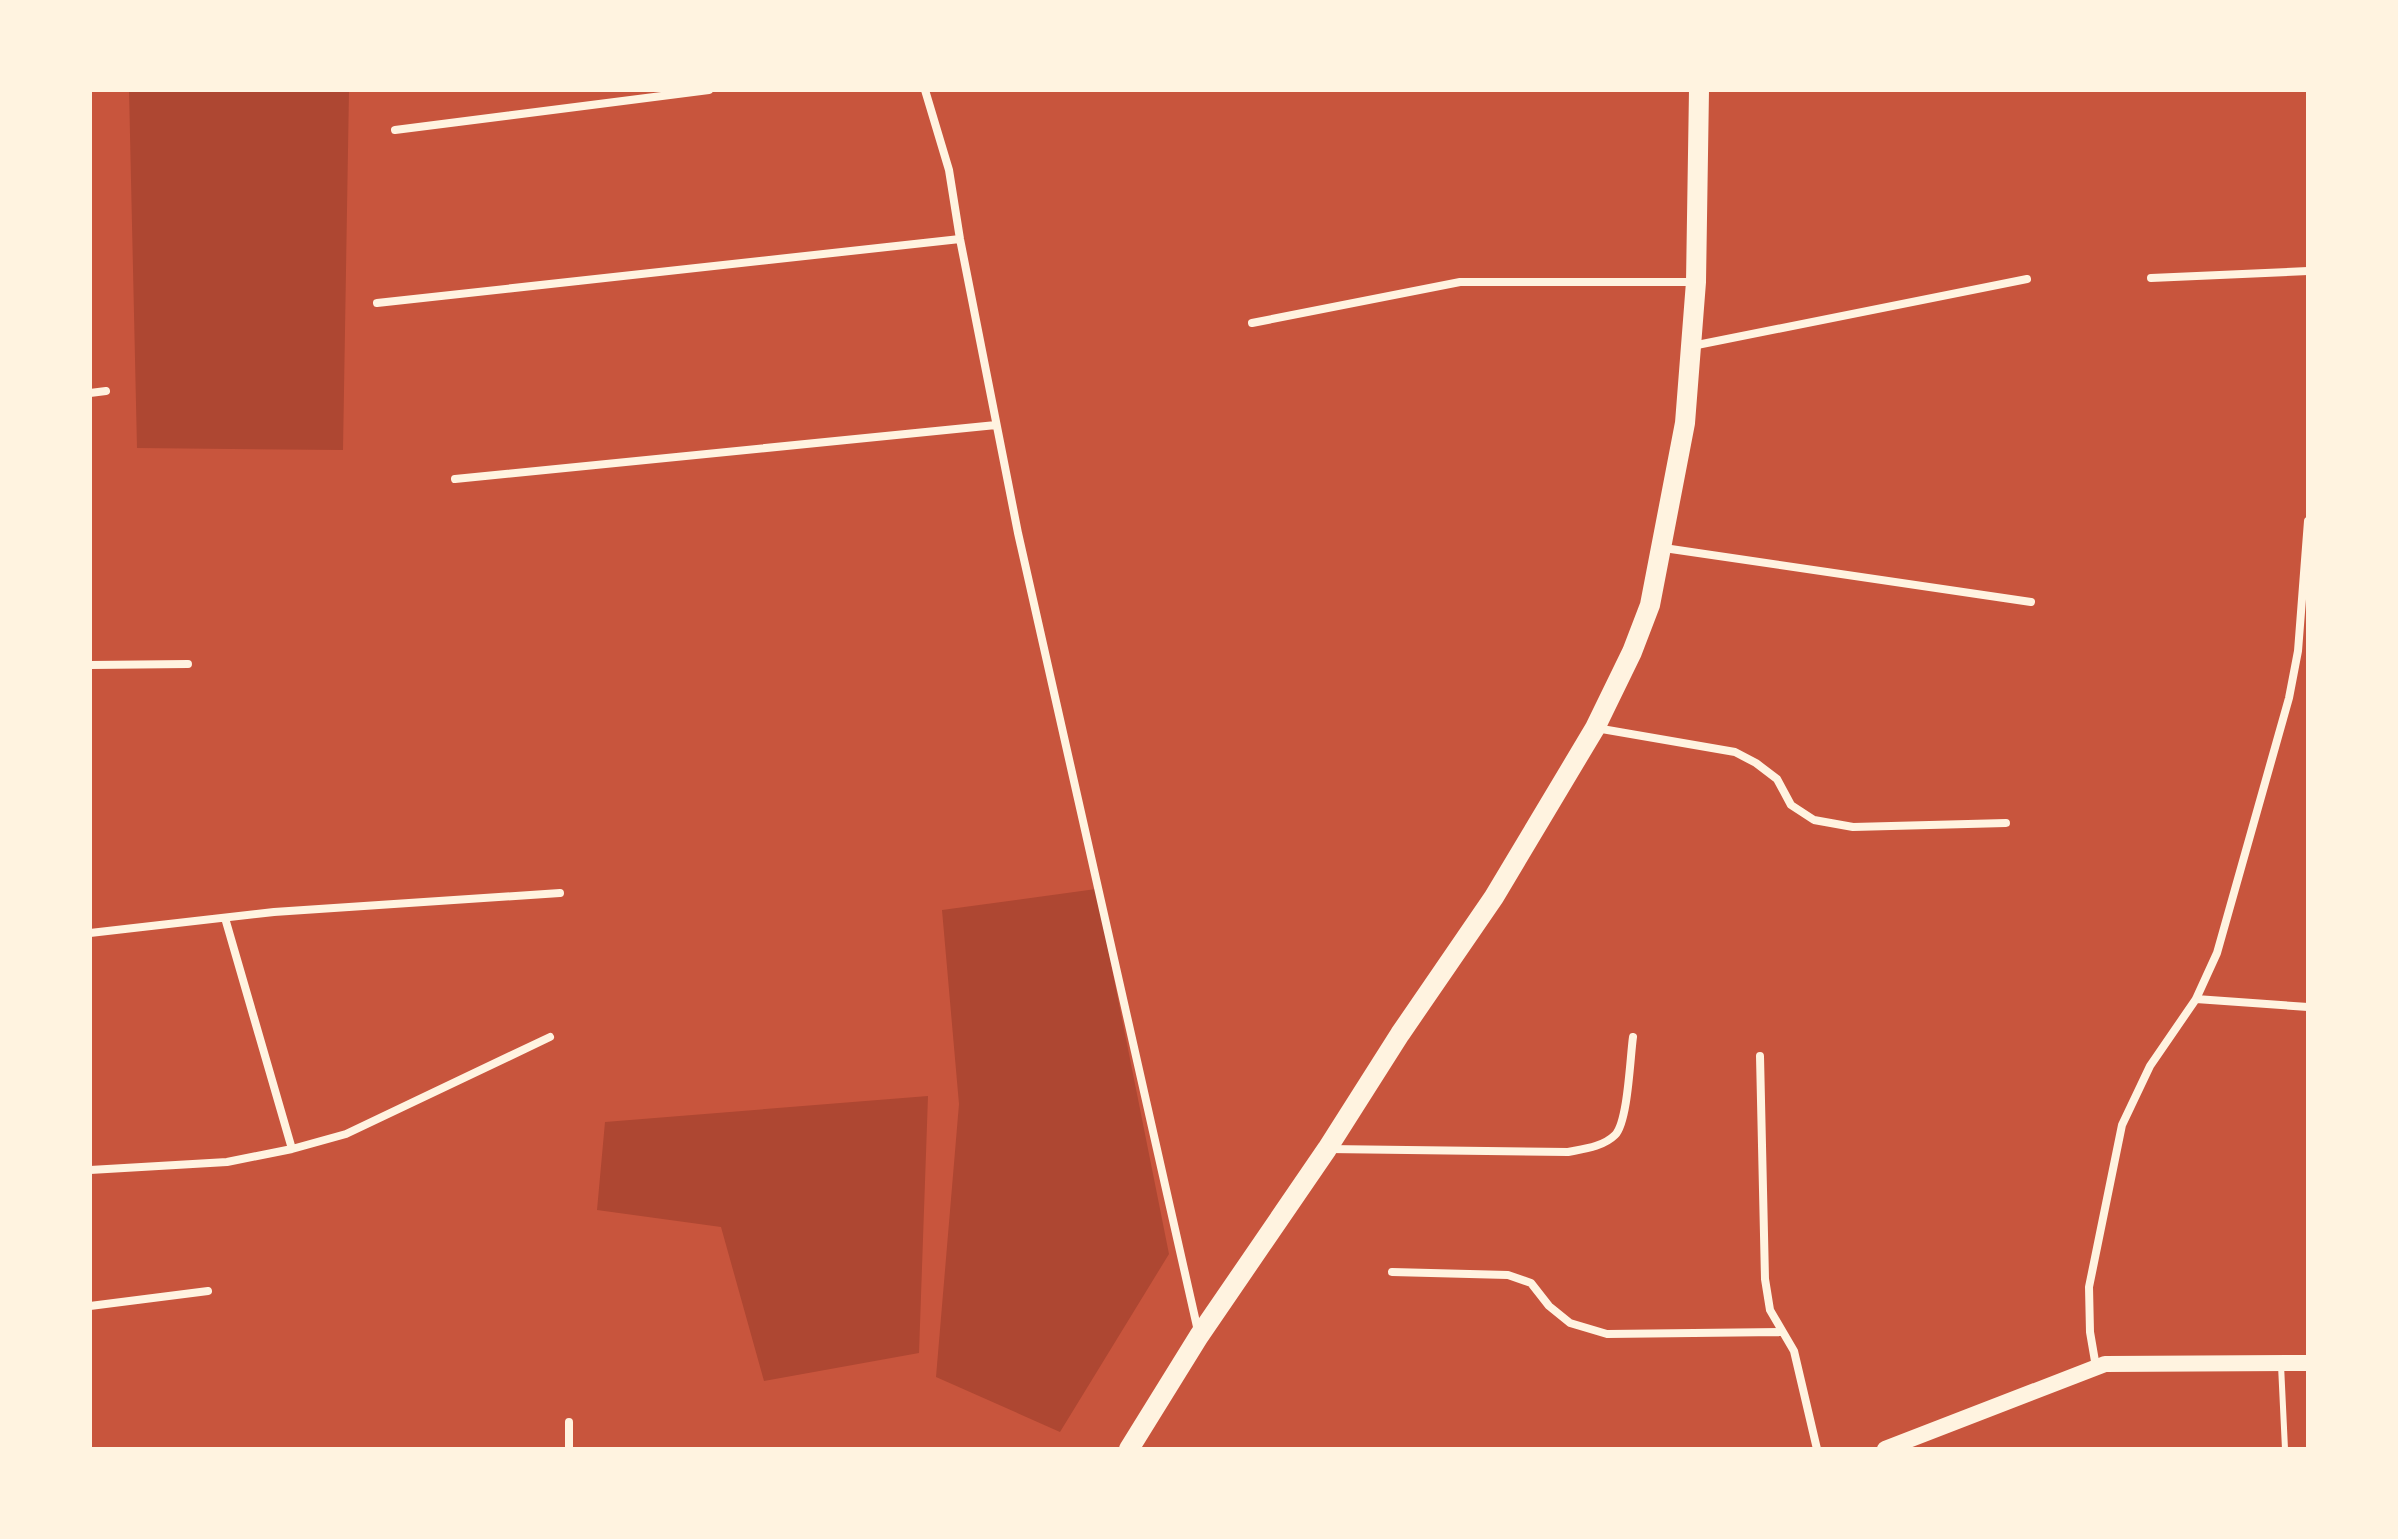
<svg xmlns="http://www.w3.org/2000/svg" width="2398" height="1539" font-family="'IBM Plex Sans',sans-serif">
  <rect width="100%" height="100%" fill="#c8553d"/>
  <!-- green -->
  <path fill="#ae4732" d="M129 90H349L343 450 137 448Z
    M1096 889 1169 1254 1060 1432 936 1377 959 1104 942 910Z
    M928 1096 919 1353 764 1381 721 1227 597 1210 605 1122Z"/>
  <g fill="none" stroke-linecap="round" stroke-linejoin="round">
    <!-- service -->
    <path stroke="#fff3e0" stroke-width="6" d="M2281 1365 2285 1449"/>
    <!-- minor -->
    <path stroke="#fff3e0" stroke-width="8" d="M925 90 949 170 960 239 1018 533 1198 1331
      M395 130 709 90
      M2151 278 2308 271
      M377 303 960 239
      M1252 323 1460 282H1696
      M1692 346 2027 279
      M90 393 106 391
      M455 479 996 425
      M1664 548 2031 602
      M90 665 188 664
      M1596 728 1735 752 1756 763 1777 779 1791 805 1814 820 1853 827 2006 823
      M225 918 292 1149
      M90 933 274 912 560 893
      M2196 999 2308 1007
      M1760 1056 1765 1279 1770 1310 1794 1351 1817 1449
      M1328 1149 1568 1152C1583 1149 1603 1147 1615 1135 1628 1122 1630 1058 1633 1037
      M90 1170 227 1162 292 1149 346 1134 550 1037
      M1392 1272 1508 1275 1531 1283 1549 1306 1570 1323 1607 1334 1782 1332
      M90 1306 208 1291
      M2096 1367 2090 1332 2089 1287 2122 1125 2150 1066 2196 999 2217 953 2289 698 2298 651 2308 521
      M569 1422V1449"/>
    <!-- secondary -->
    <path stroke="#fff3e0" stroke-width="16" d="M1885 1449 2105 1364 2308 1363"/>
    <!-- primary -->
    <path stroke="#fff3e0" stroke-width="20" d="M1129 1449 1199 1336 1327 1149 1400 1034 1494 897 1595 728 1632 652 1650 605 1685 423 1696 282 1699 90"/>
  </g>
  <!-- border -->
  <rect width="2398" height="1539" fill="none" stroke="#fff3e0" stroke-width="184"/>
</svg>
